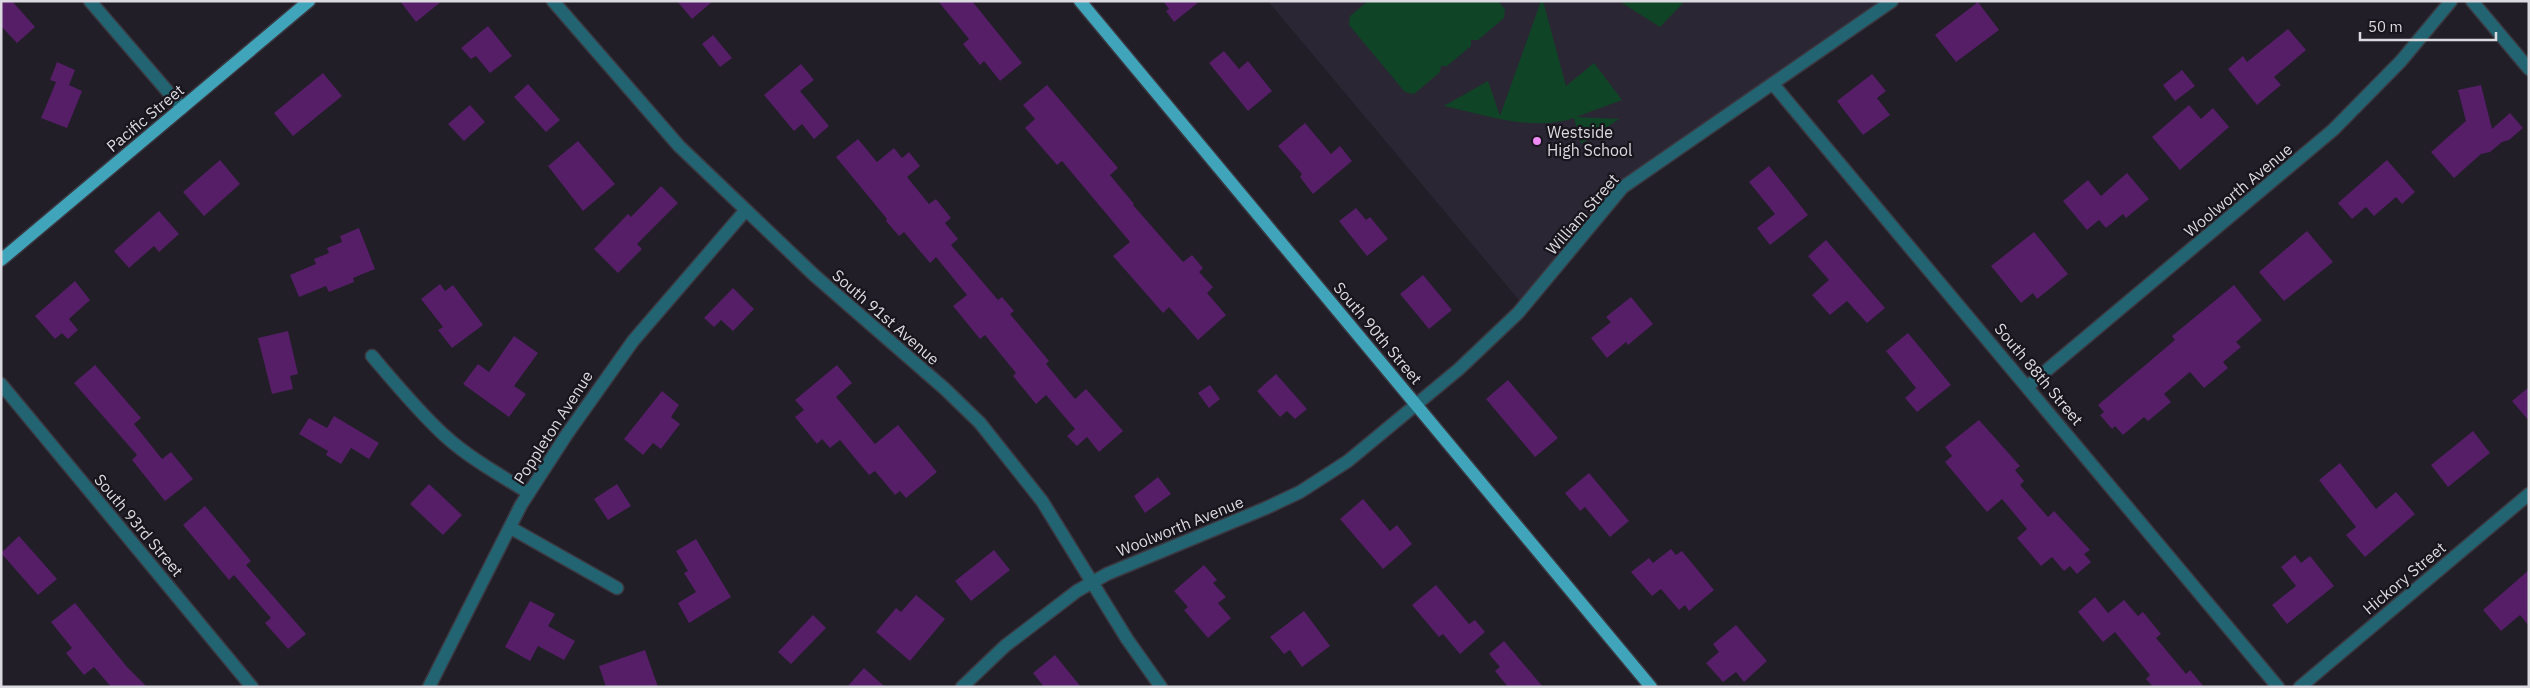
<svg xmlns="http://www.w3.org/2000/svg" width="2530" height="688" font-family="'IBM Plex Sans',sans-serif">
  <rect width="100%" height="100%" fill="#211e27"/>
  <!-- built -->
  <path fill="#2b2634" d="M1268 1H1892L1632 180 1524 306Z"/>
  <!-- green -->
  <path fill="#0f4526" d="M1368 1H1498L1505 9 1504 18 1478 40H1471V46L1447 66H1441L1440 72 1414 94 1405 92 1349 25 1350 16Z
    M1541 1H1543L1566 86 1594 63 1622 100 1576 117 1619 119 1581 144 1574 118C1531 132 1487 115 1444 106L1488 81 1500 116Z
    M1619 1H1685L1660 27Z"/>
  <!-- building -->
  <path fill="#551e67" d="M1 1H12L35 27 17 43 1 26Z
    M400 1H442L416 22Z
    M677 1H713L692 19Z
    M938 1H972L1022 63 1000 81 984 61 980 65 963 44 969 39Z
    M1163 1H1200L1174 22 1166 11 1169 9Z
    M1978 2 1999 30 1956 62 1935 35Z
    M488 26 512 56 490 73 476 56 471 59 461 48Z
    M2288 29 2306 50 2274 77 2281 85 2257 105 2228 69 2243 56 2247 62Z
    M713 35 732 58 720 67 702 44Z
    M1224 51 1239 69 1248 61 1272 91 1248 111 1209 63Z
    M57 62 75 70 69 85 82 91 67 128 41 118 56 82 50 80Z
    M801 64 814 80 800 91 829 126 814 139 802 124 794 131 764 95Z
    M2182 70 2195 86 2175 101 2163 85Z
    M323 73 342 96 293 136 274 113Z
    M1872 74 1886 91 1877 98 1890 115 1863 135 1837 101Z
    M528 84 560 120 546 132 514 97Z
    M1047 85 1118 168 1110 175 1134 204 1133 205 1183 262 1192 255 1203 268 1199 272 1213 287 1207 293 1226 315 1198 340 1169 307 1163 313 1113 256 1130 242 1062 161 1057 165 1025 128 1035 119 1023 105Z
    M2481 85 2492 129 2510 113 2523 128 2509 140 2502 142 2490 152 2481 154 2454 178 2431 152 2466 121 2458 90Z
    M470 105 485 122 464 141 448 124Z
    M2189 105 2201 119 2213 108 2229 127 2180 170 2152 137Z
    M1305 123 1331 154 1340 146 1352 161 1313 194 1300 177 1302 174 1278 146Z
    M858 139 877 162 894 148 902 158 909 152 920 166 907 177 929 204 936 199 951 218 945 223 958 239 951 245 998 300 1002 297 1014 311 1010 314 1049 361 1046 364 1075 399 1086 389 1123 431 1099 452 1087 437 1077 446 1067 436 1075 429 1046 395 1036 404 1013 376 1016 373 985 335 980 339 953 306 967 295 936 257 930 263 904 232 899 236 886 221 887 219 836 157Z
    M578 141 615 184 583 211 548 166Z
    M220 160 240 184 204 216 183 192Z
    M2387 160 2415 192 2402 204 2396 197 2374 216 2366 207 2352 219 2338 203Z
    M1769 166 1808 215 1770 245 1757 228 1775 214 1749 182Z
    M2127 173 2149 199 2126 218 2123 214 2106 228 2099 220 2087 230 2063 201 2088 180 2101 196Z
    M661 186 678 203 637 244 642 249 618 273 594 249 628 214 631 217Z
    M1356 208 1366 220 1370 217 1388 239 1367 256 1339 221Z
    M159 211 179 234 159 252 154 246 129 268 114 251Z
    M359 228 375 269 353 278 354 282 329 292 326 286 299 297 290 275 316 264 314 259 329 253 327 248 342 242 340 236Z
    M2307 231 2333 262 2284 301 2259 272Z
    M2034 232 2068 274 2037 299 2033 293 2021 303 1991 266Z
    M1826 240 1885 308 1867 323 1847 301 1830 315 1812 295 1829 280 1808 256Z
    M1423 275 1452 310 1429 329 1400 294Z
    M75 281 90 300 69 319 78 330 68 339 62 333 55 339 35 316Z
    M440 284 445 291 453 285 483 325 452 348 438 330 443 327 421 299Z
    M2234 285 2262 320 2236 342 2241 347 2223 362 2228 368 2204 388 2190 372 2164 394 2171 402 2148 421 2144 417 2123 435 2115 426 2112 429 2100 415 2104 412 2098 405 2175 340 2172 336Z
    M733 288 754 309 733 331 721 320 714 327 704 318Z
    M1631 297 1653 324 1628 345 1626 342 1607 358 1591 338 1611 322 1606 317Z
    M288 331 298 374 290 376 293 389 272 394 258 338Z
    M1908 333 1951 385 1917 412 1905 398 1916 388 1886 351Z
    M514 336 538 353 514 386 526 394 509 417 463 384 478 364 489 372Z
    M95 365 141 418 134 424 162 459 171 452 193 479 165 501 132 460 137 455 74 383Z
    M837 365 852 383 836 397 875 444 898 425 937 472 906 498 900 491 895 495 875 471 869 475 840 440 830 448 822 439 817 444 795 417 804 410 795 400Z
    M1276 374 1307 409 1295 419 1287 411 1280 417 1257 391Z
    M1508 380 1558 438 1535 457 1486 399Z
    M1210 385 1220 399 1209 408 1198 393Z
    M2529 387V421L2512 401Z
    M662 391 679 405 671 417 680 424 661 449 653 443 643 455 624 439Z
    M334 416 379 443 369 459 351 448 341 464 326 455 328 451 299 434 309 418 327 428Z
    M1979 420 2020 466 2015 470 2024 481 2020 485 2048 517 2054 511 2090 550 2084 554 2091 562 2077 574 2070 566 2064 571 2052 557 2041 566 2017 538 2027 529 2002 499 1987 512 1945 462 1952 456 1945 447Z
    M2473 431 2490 453 2448 487 2431 465Z
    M2340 463 2376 509 2396 492 2415 514 2365 557 2346 535 2356 527 2319 480Z
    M1589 473 1629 521 1610 537 1585 507 1580 511 1565 493Z
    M1158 477 1171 494 1145 513 1134 496Z
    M429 484 462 515 443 535 410 504Z
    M617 484 631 506 608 520 594 499Z
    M1363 499 1390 531 1397 525 1412 544 1383 569 1340 519Z
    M205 506 251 561 246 565 306 634 288 649 265 623 271 618 234 575 229 580 183 525Z
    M19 536 57 579 38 595 1 553Z
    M696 539 731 597 689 623 678 603 696 592 684 573 688 571 676 551Z
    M1671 549 1676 555 1682 551 1714 590 1689 611 1685 605 1679 610 1661 589 1652 596 1631 572 1649 558 1653 563Z
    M994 550 1010 570 971 601 955 581Z
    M2295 555 2301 563 2310 556 2334 586 2287 624 2272 605 2296 586 2281 567Z
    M1204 565 1217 580 1213 583 1226 597 1218 603 1231 618 1208 638 1184 610 1188 607 1174 591Z
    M2529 570V626L2520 615 2501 631 2483 610Z
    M1436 585 1469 624 1475 620 1485 632 1460 654 1443 634 1439 637 1412 605Z
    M916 595 945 619 910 661 876 632 896 608 901 612Z
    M2095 597 2108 613 2124 600 2138 616 2143 612 2161 634 2156 638 2186 674 2190 670 2204 687H2153L2146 679 2150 675 2115 632 2103 642 2078 612Z
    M530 601 555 614 548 626 575 641 564 660 538 646 530 661 505 647Z
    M75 603 127 667 147 687H111L94 667 84 675 66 653 72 648 51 622Z
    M1304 611 1330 646 1302 667 1290 650 1284 654 1270 637Z
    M813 615 826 628 791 664 778 652Z
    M1736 625 1767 661 1744 682 1736 672 1723 682 1706 663 1719 652 1713 644Z
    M1504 641 1543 687H1508L1495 671 1500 667 1489 654Z
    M645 650 658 687H606L599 666Z
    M1055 655 1081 687H1044L1033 673Z
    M864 668 885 687H847Z"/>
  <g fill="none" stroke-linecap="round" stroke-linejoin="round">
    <defs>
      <path id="street" d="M90 1 182 108
        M553 1 679 146 814 275 945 389 980 423 1042 501 1127 639 1161 687
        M2472 1 2529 69
        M1773 84 2278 687
        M372 356C395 383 418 411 444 435 469 458 500 475 529 493
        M1 384 252 687
        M2028 386 2333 130 2401 61 2451 1
        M511 528 617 588
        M429 687 521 505 567 434 633 341 745 211
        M962 687 1005 646 1077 591 1107 574 1266 508 1300 492 1348 461 1459 369 1518 313 1623 187 1892 1
        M2300 687 2529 494"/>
      <path id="primary" d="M1080 1 1651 687
        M1 260 309 1"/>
    </defs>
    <!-- street casing -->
    <use href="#street" stroke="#3b3841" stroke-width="15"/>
    <!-- primary casing -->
    <use href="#primary" stroke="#3b3841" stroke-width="15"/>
    <!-- street -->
    <use href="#street" stroke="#236472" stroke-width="12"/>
    <!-- primary -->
    <use href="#primary" stroke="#40a4ba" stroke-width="12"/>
  </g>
  <!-- markers -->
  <circle fill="#f08bf6" stroke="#18151d" stroke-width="2" cx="1537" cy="141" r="5"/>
  <g text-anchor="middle" stroke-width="4.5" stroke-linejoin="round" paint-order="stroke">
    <!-- street labels -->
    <g font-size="16" fill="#dbdae0" stroke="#18151d">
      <text transform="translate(145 118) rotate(-40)" y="6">Pacific Street</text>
      <text transform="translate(2238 190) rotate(-40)" y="6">Woolworth Avenue</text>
      <text transform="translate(1582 214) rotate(-49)" y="6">William Street</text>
      <text transform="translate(886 317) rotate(41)" y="6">South 91st Avenue</text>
      <text transform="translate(1378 333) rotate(50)" y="6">South 90th Street</text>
      <text transform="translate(2039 374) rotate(50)" y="6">South 88th Street</text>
      <text transform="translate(553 427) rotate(-57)" y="6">Poppleton Avenue</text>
      <text transform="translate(139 525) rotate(50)" y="6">South 93rd Street</text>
      <text transform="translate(1180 526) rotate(-22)" y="6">Woolworth Avenue</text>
      <text transform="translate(2404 578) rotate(-40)" y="6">Hickory Street</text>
    </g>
    <!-- poi labels -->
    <g font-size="16" fill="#dbdae0" stroke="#18151d" text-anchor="start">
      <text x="1547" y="138">Westside<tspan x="1547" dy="18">High School</tspan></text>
    </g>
  </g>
  <!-- border -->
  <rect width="2530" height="688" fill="none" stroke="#dbdae0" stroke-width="5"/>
  <!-- scale -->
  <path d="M2360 32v8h136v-8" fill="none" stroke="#dbdae0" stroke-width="2.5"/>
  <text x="2368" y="32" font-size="15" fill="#dbdae0" stroke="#18151d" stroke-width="4" paint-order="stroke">50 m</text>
</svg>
